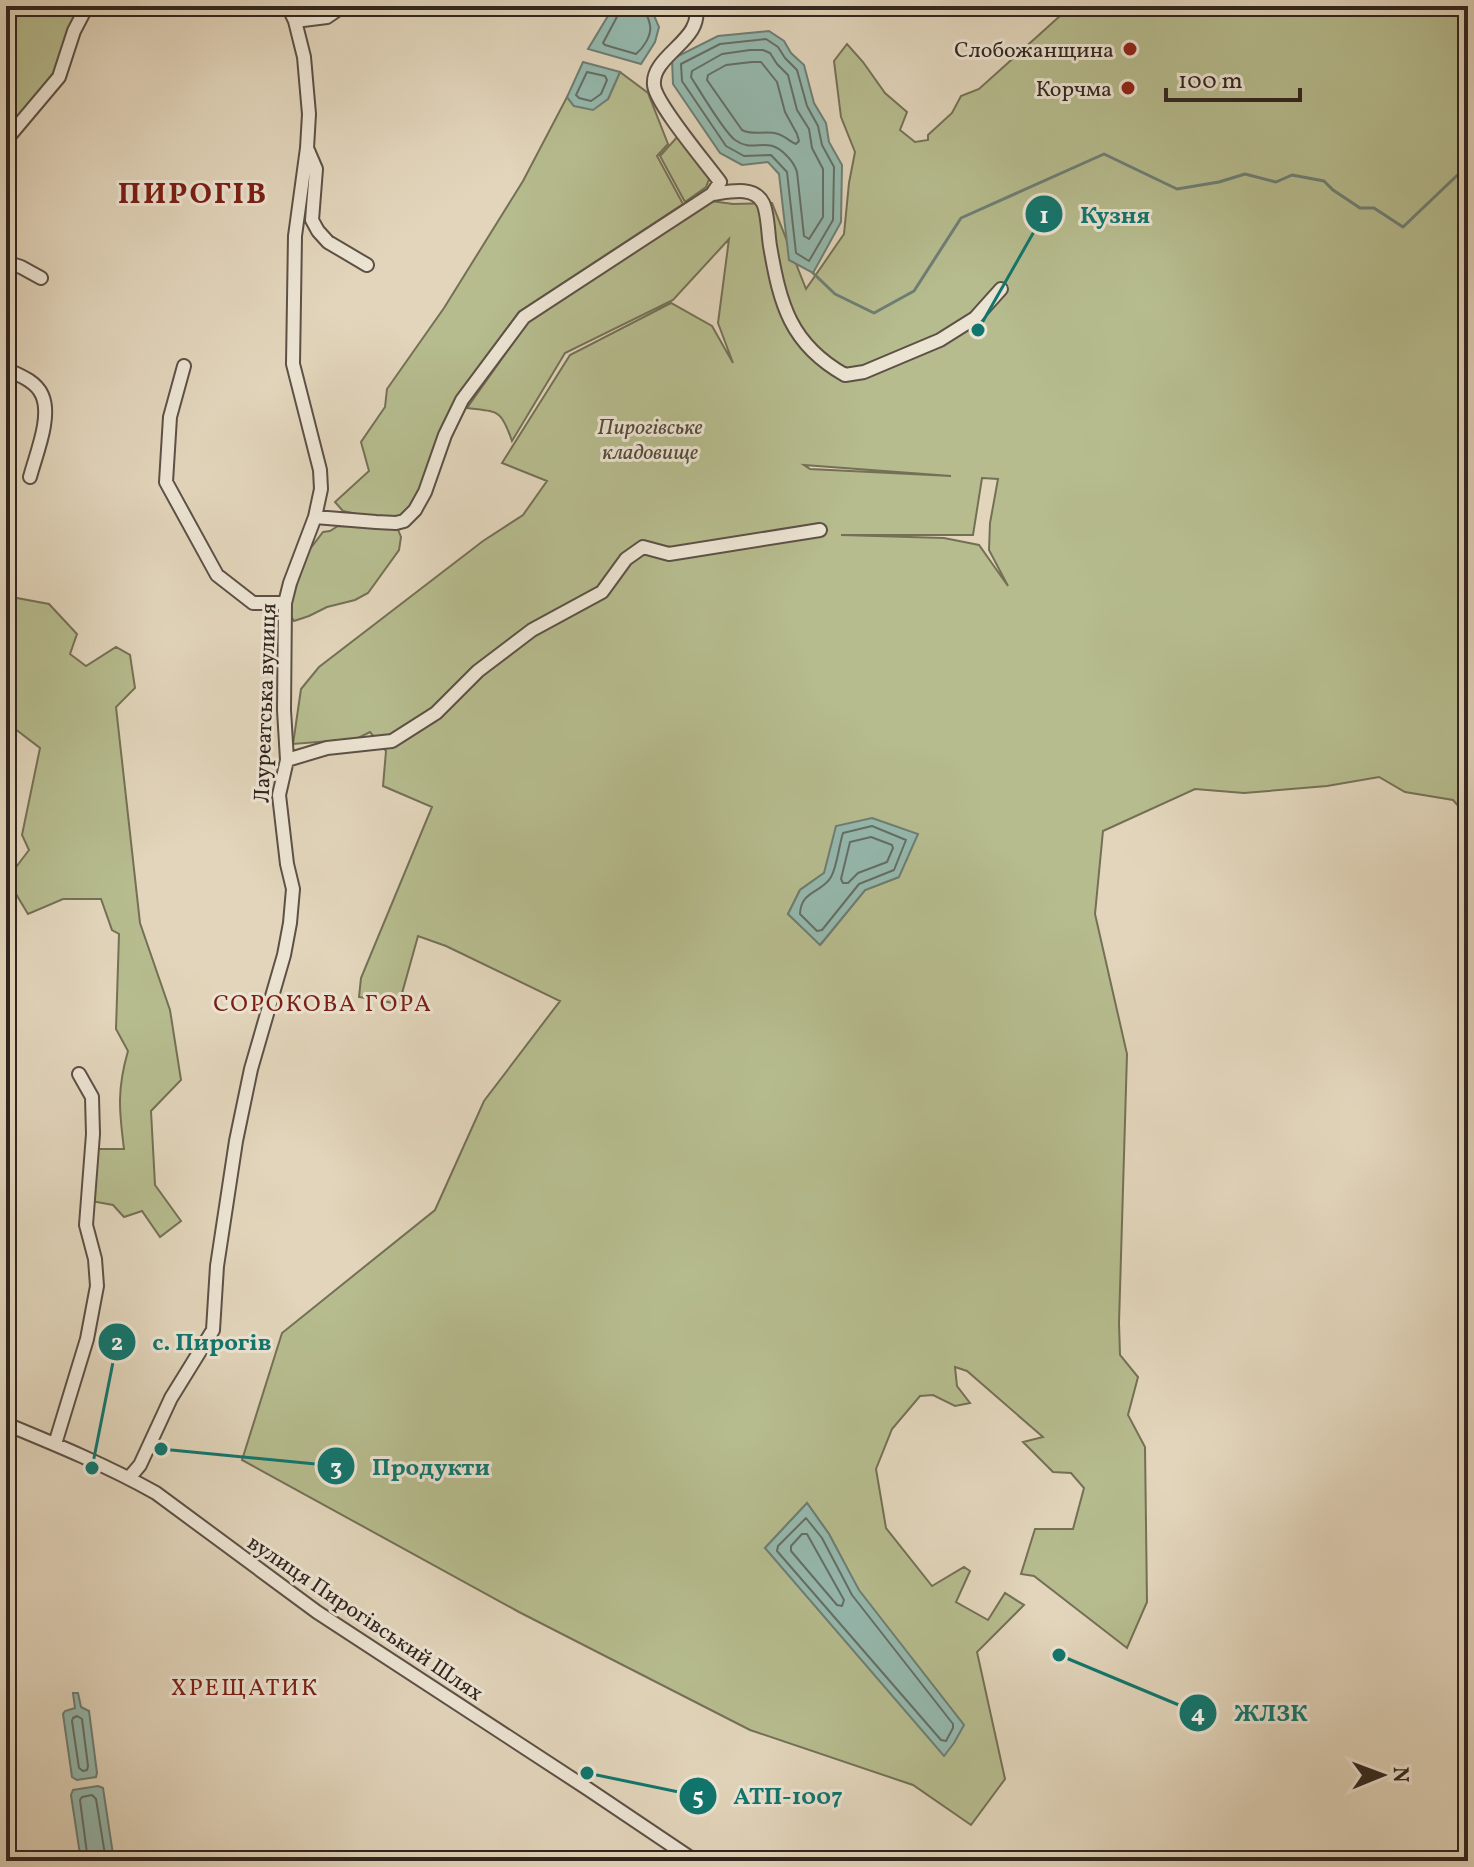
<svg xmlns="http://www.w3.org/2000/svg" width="1474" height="1867" font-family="Vollkorn,serif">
  <rect width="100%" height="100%" fill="#e2d5bb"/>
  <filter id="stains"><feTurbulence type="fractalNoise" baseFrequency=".0025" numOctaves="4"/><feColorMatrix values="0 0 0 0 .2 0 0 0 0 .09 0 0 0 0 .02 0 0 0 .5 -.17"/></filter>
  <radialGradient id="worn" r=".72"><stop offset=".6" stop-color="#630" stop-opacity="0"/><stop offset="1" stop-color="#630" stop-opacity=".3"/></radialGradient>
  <!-- green -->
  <path fill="#b6bc8e" stroke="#747056" stroke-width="2" fill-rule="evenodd" d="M6 6H87L59 77 6 140Z
    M1071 6H1468V817L1453 800 1405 792 1379 777 1327 786 1244 793 1195 789 1103 831 1095 914 1127 1054 1119 1323 1120 1355 1138 1377 1128 1415 1145 1447 1147 1602 1127 1648 1034 1576 1021 1574 1035 1529H1073L1084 1488 1071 1473 1053 1472 1023 1442 1043 1437 967 1371 955 1367 957 1386 970 1403 955 1406 933 1395 920 1396 892 1429 876 1469 886 1528 932 1586 964 1567 970 1571 956 1602 988 1620 1005 1593 1024 1605 977 1652 1005 1779 971 1825 913 1785 750 1730 519 1612 242 1460 282 1333 435 1210 484 1101 560 1001 446 946 418 936 399 1004 359 997 361 978 432 807 383 786 386 751 370 732 356 739 293 744 301 689 319 667 483 541 523 515 547 481 502 463 570 355 671 303 712 326 733 363 718 323 729 239 673 300 565 353 512 441C501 409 499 412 467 408L528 322 711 201 733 204 772 203 806 289 844 234 849 183 855 152 841 117 834 61 847 44 863 62 885 93 907 112 900 130 915 142 928 140V135L952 113 961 96 979 89ZM804 465 951 476 810 469ZM982 478 998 479 990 523 989 550 1008 586 979 545 944 538 841 535H973ZM824 873 899 877 865 890 821 944 788 914 800 890ZM807 1503 829 1534 858 1590 964 1725 765 1548Z
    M620 72 648 93 668 144 657 156 683 204 519 312 467 384 417 500 404 514 396 518 361 515 343 511 335 502 369 471 361 442 385 407 387 389 444 308 523 181 567 97 574 106 608 99Z
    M679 135 710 177 706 187 685 202 660 156Z
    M338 526 397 527 401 537 399 550 368 593 355 600 327 607 309 616 294 621 288 611 307 553 323 532 330 531Z
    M6 596 49 604 77 634 70 654 86 666 116 647 130 655 135 688 116 707 140 923 170 1010 181 1080 151 1111 155 1185 181 1221 160 1237 142 1211 124 1217 113 1205 91 1201 95 1149H124C119 1110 117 1089 128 1051L116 1029 119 934 112 930 101 899H63L28 914 7 879 29 850 22 835 40 748 6 722Z"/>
  <!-- water -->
  <path fill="#95b9ae" stroke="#6d7e75" stroke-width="2" d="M614 6H650L659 27 655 42 641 64 588 49Z
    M769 31 784 41 791 53 804 65 814 103 826 123 829 142 842 165 841 222 813 273 789 260 779 174 768 162 742 165 720 153 673 84 672 59 718 36Z
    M583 62 620 72 608 99 593 110 574 106 567 97Z
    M872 818 918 834 899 877 865 890 820 945 788 914 800 890 824 873 836 826Z
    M807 1503 829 1534 859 1590 964 1725 954 1743 944 1756 765 1548Z
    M73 1693H78L81 1707 89 1711 97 1773 96 1777 77 1780 72 1777 63 1714 65 1711 75 1708Z
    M98 1786 103 1788 114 1861H81L71 1795 73 1790Z"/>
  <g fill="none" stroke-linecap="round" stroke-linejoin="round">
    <!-- shore -->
    <path stroke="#636f66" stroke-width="2" d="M620 6 619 13 603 43 605 45 636 54C643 48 652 36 650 25 649 18 645 13 644 6
      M766 39 778 47 785 58 797 70 807 106 818 126 822 145 834 167 833 220 809 261 796 253 787 172 771 155 744 156 726 146 682 81 681 64 720 44Z
      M750 50H763L770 53 777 64 788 75 797 110 809 129 812 148 823 169V217L809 239 804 236 797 172C795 165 792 161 787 156 767 134 754 154 735 140 724 132 700 91 691 77L692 71 722 54Z
      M752 62H761L777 82 785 112 797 134 799 141 796 144C790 142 785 136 778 134 765 130 753 136 742 130L707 80 708 75 726 65Z
      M587 72 605 76 607 80 601 94 591 101 579 98 576 95Z
      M872 826 906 840 894 870 859 884 822 930 817 931 800 914C801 890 822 893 831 877 837 867 839 845 843 833Z
      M871 837 892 845 893 848 887 862 858 873 848 883H843L841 879 850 842Z
      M806 1518 822 1538 852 1595 953 1724V1728L946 1741 941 1740 777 1551 778 1546Z
      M802 1534H807L844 1600 842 1606 837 1605 791 1551V1546Z
      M77 1716 82 1719 88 1766 87 1770 83 1771 79 1768 72 1721 73 1718Z
      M88 1861 80 1800 82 1797 92 1795 96 1799 106 1861"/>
    <!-- stream -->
    <path stroke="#6d7e75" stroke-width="3" d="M813 273 835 294 874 313 914 291 961 218 1104 154 1177 189 1219 182 1245 174 1276 182 1292 175 1324 181 1333 190 1360 208H1374L1403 227 1468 165"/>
    <defs>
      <path id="minor" d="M695 6C706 39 651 55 654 85 655 103 707 164 720 182L712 194
        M295 21 327 17 343 6
        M6 140 59 77 74 31 87 6
        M307 148 316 169 312 220 318 231 328 242 367 265
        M6 262 21 267 41 278
        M184 366 170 417 166 482 217 575 253 603H285
        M6 369C19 375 36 381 42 395 52 417 36 454 30 477
        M315 517 376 522 396 523 404 521 415 510 425 492 445 435 462 400 524 317 712 194C728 192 754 185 763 203 768 213 768 234 770 246 780 304 790 344 845 375L864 372 940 340 975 318 1001 289
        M287 760 327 748 392 741 436 713 478 671 532 630 602 592 626 559 643 547 669 554 820 530
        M6 1424C57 1445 108 1466 156 1493L317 1612 588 1789 695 1861
        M55 1444 87 1339 97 1286 95 1259 86 1225 93 1134 92 1097 79 1074
        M129 1478 140 1465 171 1398 213 1330 217 1266 236 1141 251 1069 284 955 290 923 293 889 287 864 279 795 287 760 284 710 285 603 290 583 315 517 321 489 320 470 293 364 295 236 307 148 309 114 304 57 295 21 288 6"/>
    </defs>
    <!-- minor casing -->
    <use href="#minor" stroke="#5d5146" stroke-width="16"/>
    <!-- minor -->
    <use href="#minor" stroke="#ece4d3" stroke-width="12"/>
  </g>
  <!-- markers -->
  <g fill="#8f2418" stroke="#ece4d3" stroke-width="3">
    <circle cx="1130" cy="49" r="8"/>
    <circle cx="1128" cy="88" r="8"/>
  </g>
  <g text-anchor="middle" stroke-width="6" stroke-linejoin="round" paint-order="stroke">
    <!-- poi labels -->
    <g font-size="22" fill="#31251f" stroke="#ece4d3" text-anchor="end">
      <text x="1114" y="57">Слобожанщина</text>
      <text x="1112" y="96">Корчма</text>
    </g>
    <!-- park labels -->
    <g font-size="22" font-style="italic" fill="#524b3b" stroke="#ece4d3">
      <text x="650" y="434">Пирогівське<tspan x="650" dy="25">кладовище</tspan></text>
    </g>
    <!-- street labels -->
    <g font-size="22" fill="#31251f" stroke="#ece4d3">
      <text transform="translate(264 703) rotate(-88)" y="8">Лауреатська вулиця</text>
      <text transform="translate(366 1617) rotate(34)" y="8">вулиця Пирогівський Шлях</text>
    </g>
    <!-- neighbourhood labels -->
    <g font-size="24" letter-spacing="2" fill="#7a1f14" stroke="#ece4d3">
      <text x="323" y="1011">СОРОКОВА ГОРА</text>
      <text x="245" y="1695">ХРЕЩАТИК</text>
    </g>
    <!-- district labels -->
    <g font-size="30" font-weight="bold" letter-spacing="2" fill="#7a1f14" stroke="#ece4d3">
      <text x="193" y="203">ПИРОГІВ</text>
    </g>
  </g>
  <!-- callouts -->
  <path fill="none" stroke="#0f766e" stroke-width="3" d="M978 330L1044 214M92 1468L117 1342M161 1449L336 1466M1059 1655L1198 1713M587 1773L698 1796"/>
  <g fill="#0f766e" stroke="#ece4d3" stroke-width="3">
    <circle cx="978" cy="330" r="8"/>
    <circle cx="92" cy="1468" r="8"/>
    <circle cx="161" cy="1449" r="8"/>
    <circle cx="1059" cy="1655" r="8"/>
    <circle cx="587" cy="1773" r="8"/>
    <circle cx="1044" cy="214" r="20"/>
    <circle cx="117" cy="1342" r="20"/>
    <circle cx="336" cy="1466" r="20"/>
    <circle cx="1198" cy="1713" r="20"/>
    <circle cx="698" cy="1796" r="20"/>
  </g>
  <g font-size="24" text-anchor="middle" font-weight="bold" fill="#fff">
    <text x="1044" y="223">1</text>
    <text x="117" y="1350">2</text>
    <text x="336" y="1475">3</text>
    <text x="1198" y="1721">4</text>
    <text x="698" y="1804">5</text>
  </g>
  <g font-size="24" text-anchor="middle" font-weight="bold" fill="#0f766e" stroke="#ece4d3" stroke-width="6" stroke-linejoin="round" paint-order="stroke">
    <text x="1115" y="223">Кузня</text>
    <text x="212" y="1350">с. Пирогів</text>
    <text x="431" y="1475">Продукти</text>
    <text x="1271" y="1721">ЖЛЗК</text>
    <text x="788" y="1804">АТП-1007</text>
  </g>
  <!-- margin -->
  <rect width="1474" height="1867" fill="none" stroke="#e2d5bb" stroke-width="32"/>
  <rect x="8" y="8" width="1458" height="1851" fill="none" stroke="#31251f" stroke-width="4"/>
  <rect x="16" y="16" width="1442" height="1835" fill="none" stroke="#31251f" stroke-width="2"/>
  <!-- north arrow -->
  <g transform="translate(1382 1775) rotate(89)" stroke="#ece4d3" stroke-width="6" paint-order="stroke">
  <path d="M0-6L14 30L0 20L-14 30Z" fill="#31251f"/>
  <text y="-12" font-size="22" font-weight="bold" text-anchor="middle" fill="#31251f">N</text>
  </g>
  <!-- scale -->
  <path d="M1166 88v12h134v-12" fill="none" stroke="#31251f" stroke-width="4"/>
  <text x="1178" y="88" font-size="24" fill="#31251f" stroke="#ece4d3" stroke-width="6" paint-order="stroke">100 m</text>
  <rect width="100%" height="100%" filter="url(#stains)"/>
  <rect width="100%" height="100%" fill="url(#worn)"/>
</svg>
